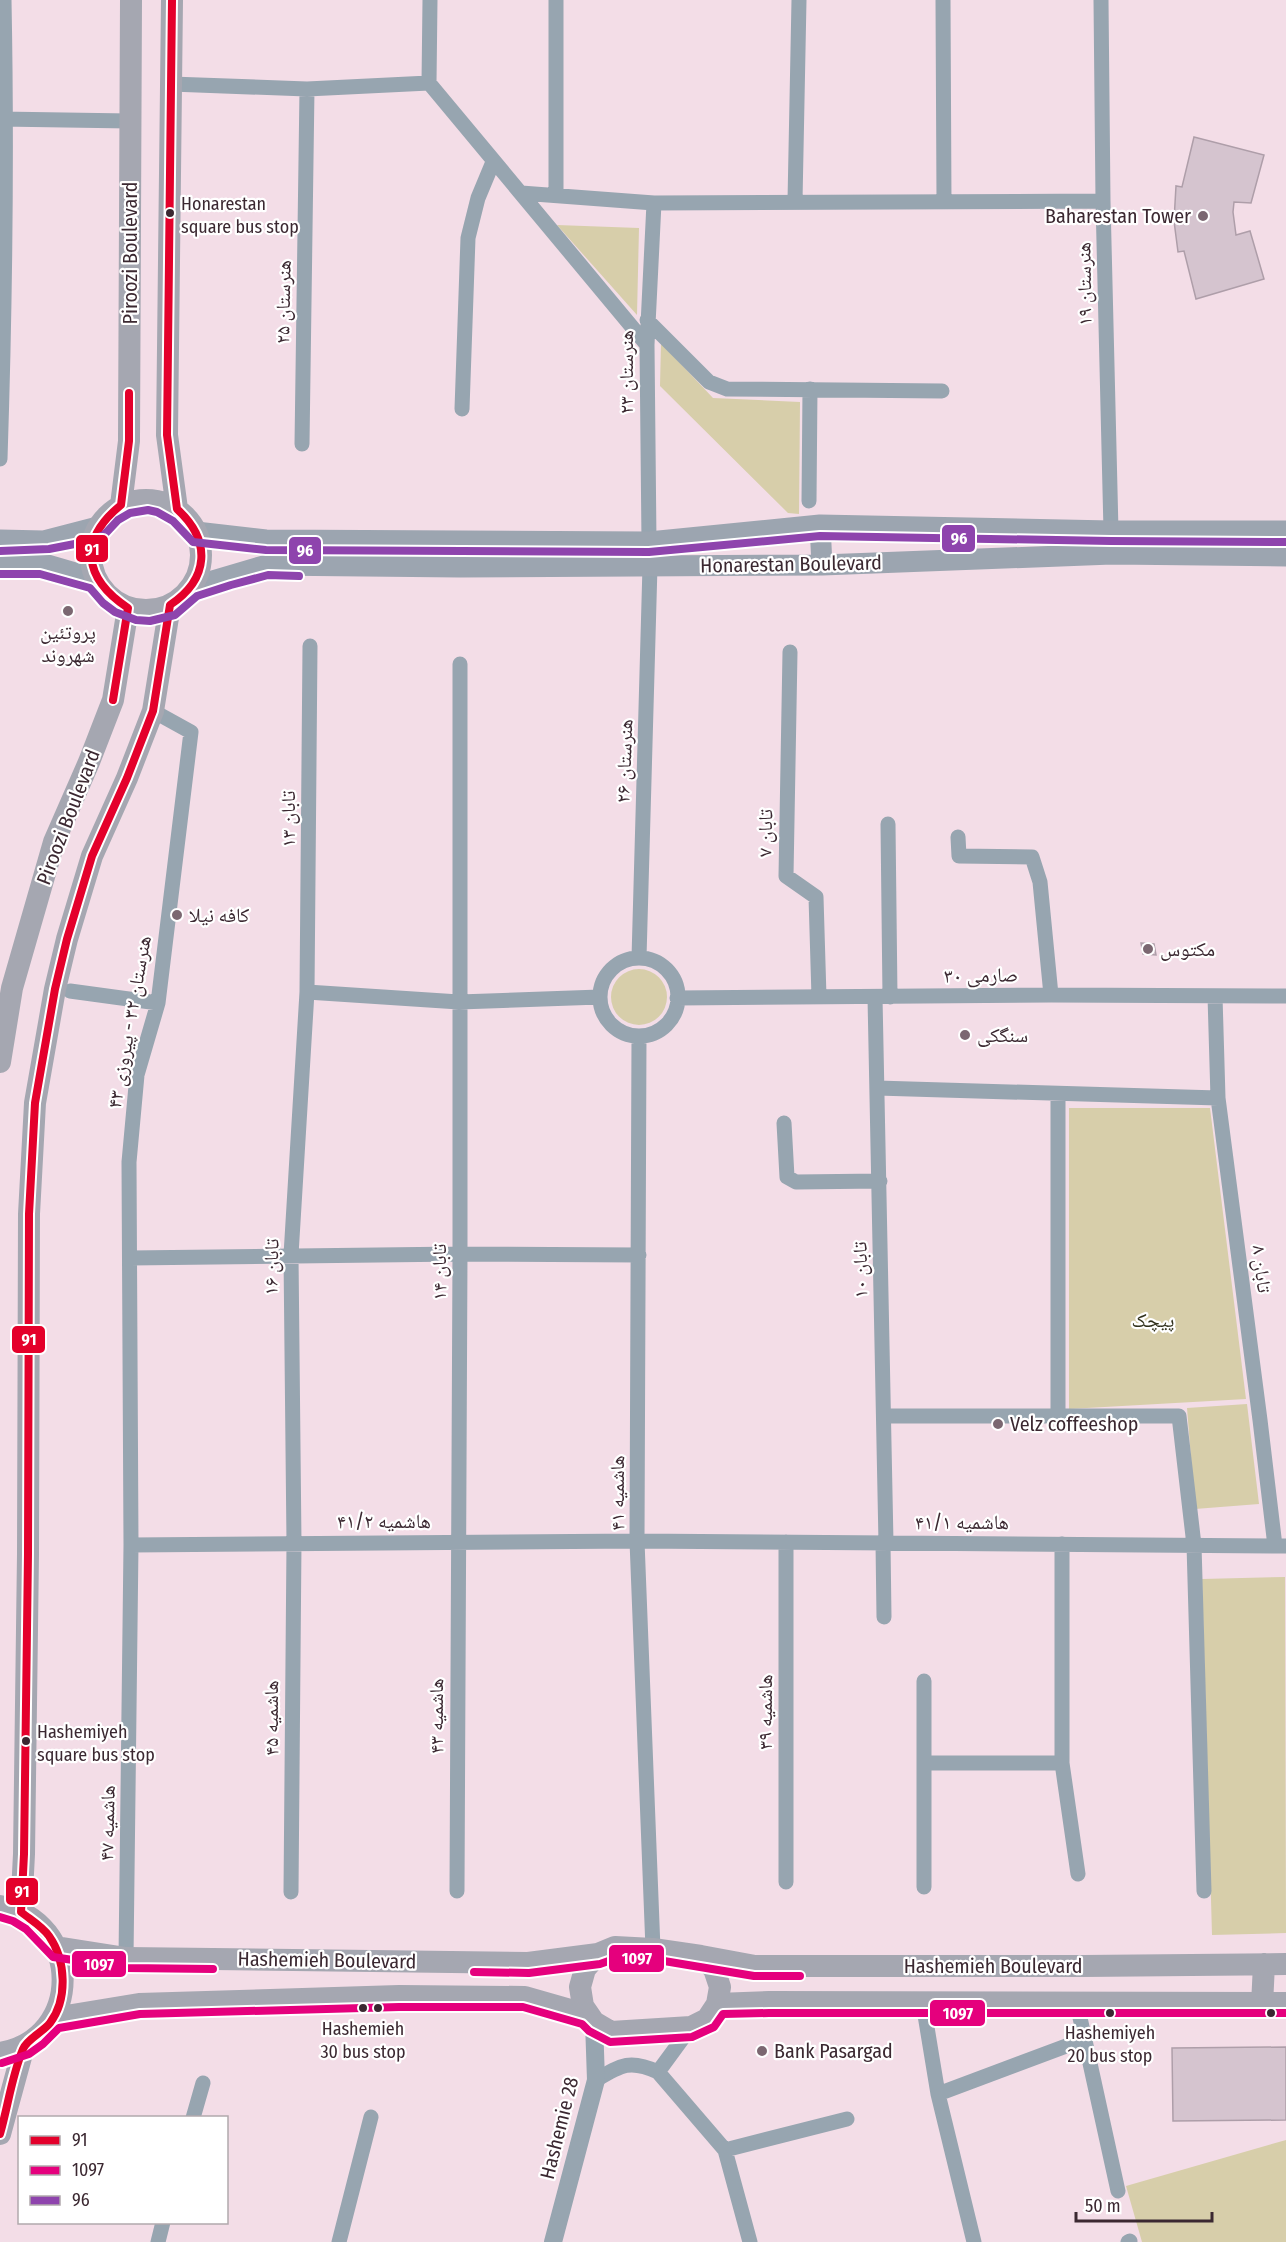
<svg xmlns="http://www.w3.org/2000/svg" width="1286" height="2242" font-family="'Fira Sans Condensed','Noto Naskh Arabic',sans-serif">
  <rect width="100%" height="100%" fill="#f3dde7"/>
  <!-- green -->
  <path fill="#d7ceaa" d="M557 225 639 228 637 315Z
    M661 343 713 398 800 402 799 514 788 513 660 386Z
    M611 997a28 28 0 1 1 56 0a28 28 0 1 1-56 0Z
    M1069 1108H1210L1246 1399 1069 1409Z
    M1247 1404 1259 1504 1195 1509 1187 1408Z
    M1285 1577 1286 1933 1212 1935 1202 1579Z
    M1286 2140V2242H1142L1126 2186Z"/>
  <!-- building -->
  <path fill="#d5c4cf" stroke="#ae9ea9" stroke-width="1.5" d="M1194 137 1264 155 1251 203 1234 202 1233 212 1236 235 1250 231 1264 279 1196 299 1184 251 1178 252 1174 221 1176 186 1182 187Z
    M1141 943 1154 944 1156 955 1143 954Z
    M1286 2047V2120L1173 2121 1172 2048Z"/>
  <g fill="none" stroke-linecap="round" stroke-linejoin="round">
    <!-- minor -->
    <path stroke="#97a5b0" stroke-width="15" d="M430 0 429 83 647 345
      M556 0V195
      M943 0 944 201
      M1101 0 1103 201 1111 531
      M171 84 307 89 429 83
      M0 119 130 121
      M521 193 654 203 1103 201
      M795 201 799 0
      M647 320 709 382 727 389 942 391
      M462 409 468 238 478 198 493 162
      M302 444 307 89
      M0 459C5 306 7 153 4 0
      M809 501 810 389
      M649 542 647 345 654 203
      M790 652 786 876 816 897 819 997
      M888 824 890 997
      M958 837 959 856 1032 857 1040 882 1051 995
      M639 958 650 566
      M600 997a39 39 0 1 1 78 0a39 39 0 1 1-78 0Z
      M70 991 158 1003
      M307 992 459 1002 600 997
      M1215 996 1218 1098 1260 1420 1275 1546
      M875 997 886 1543
      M677 998 1051 995 1286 996
      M639 1036 637 1541 653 1949
      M877 1088 1218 1098
      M1058 1094V1416
      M784 1123 787 1177 796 1182 880 1181
      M130 1258 460 1254 639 1255
      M884 1416H1179L1194 1545 1204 1891
      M883 1543 884 1617
      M1062 1544V1763L1078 1874
      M131 1545 637 1541 1286 1546
      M924 1681V1887
      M924 1763H1062
      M786 1882V1542
      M457 1891 460 1254V664
      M291 1892 294 1543 291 1255 307 992 310 646
      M126 1958 131 1545 129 1162 137 1075 158 1003 191 732 153 711
      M923 2003 938 2094 974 2242
      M1077 2004 1118 2191
      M658 2072 691 2027
      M596 2080C621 2065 630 2059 658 2072L725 2150 750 2242
      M938 2094 1085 2039
      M193 2118 203 2083
      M725 2150 847 2119
      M158 2242 163 2222
      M339 2242 371 2117
      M1128 2242 1130 2241"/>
    <!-- tertiary -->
    <path stroke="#97a5b0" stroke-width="18" d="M553 2242 596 2080 594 2022"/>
    <!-- secondary -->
    <path stroke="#9ca5b0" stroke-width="21" d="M820 525 822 565
      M196 532 266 540 649 542 820 525 1111 531H1286
      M0 540 44 541 98 527
      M0 563H41L96 579
      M192 587 267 565 460 567 822 565 1112 554 1286 556"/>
    <!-- primary -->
    <path stroke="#a5a7b1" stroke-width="22" d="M172 0 167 435 177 509
      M91 555a55 55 0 1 1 110 0a55 55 0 1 1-110 0Z
      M121 505 129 441 131 0
      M0 1062 12 988 54 842 89 762 113 700 128 608
      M0 1906C83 1920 84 2039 0 2053
      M21 1912 24 1854 28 1554 29 1214 35 1103 55 989 67 939 92 856 127 778 153 711 170 605
      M56 1947 126 1958 528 1963 598 1954
      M701 1956 714 1969 720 1987 717 2004 707 2019 691 2027 611 2032 594 2022 583 2006 580 1987 585 1969 598 1954 615 1947 653 1949 701 1956 755 1966H1083L1286 1964
      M717 2004 769 2002 1286 2003
      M1262 2005 1264 1964
      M54 2018 139 2004 399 1996 525 1997 588 2015
      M0 2134 24 2046"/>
    <defs>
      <path id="bus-1" d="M113 700 128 608C83 578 78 540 121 505L129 441V393
        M0 2134C8 2106 12 2075 23 2049 27 2039 43 2032 50 2023 68 1999 66 1960 49 1936 42 1926 31 1920 21 1912L24 1854 28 1554 29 1214 35 1103 55 989 67 939 92 856 127 778 153 711 170 605C209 579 212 541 177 509L167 435 172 0"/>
      <path id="bus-2" d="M0 1917 13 1921 26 1929 53 1957 126 1968 213 1969
        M474 1972 529 1973 600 1964 617 1958 652 1959 754 1976H800
        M2 2063 29 2054 43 2044 59 2028 140 2014 399 2007H523L582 2024 589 2031 610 2042 692 2037 714 2027 723 2014 769 2013H1286"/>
      <path id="bus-3" d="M0 551 49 549 85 542 104 535 118 520 130 513 148 510 157 512 173 521 193 542 266 550 649 552 820 536 1111 541 1286 542
        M0 574H40L90 588 103 603 115 612 136 620 150 621 175 615 197 596 231 585 268 575 299 576"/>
    </defs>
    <!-- bus-1 casing -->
    <use href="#bus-1" stroke="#fff" stroke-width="12"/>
    <!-- bus-2 casing -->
    <use href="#bus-2" stroke="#fff" stroke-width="12"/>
    <!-- bus-3 casing -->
    <use href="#bus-3" stroke="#fff" stroke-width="12"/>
    <!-- bus-1 -->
    <use href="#bus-1" stroke="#e4002b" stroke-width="8"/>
    <!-- bus-2 -->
    <use href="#bus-2" stroke="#e5007d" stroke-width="8"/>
    <!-- bus-3 -->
    <use href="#bus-3" stroke="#8e44ad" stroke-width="8"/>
  </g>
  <!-- markers -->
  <g fill="#3b2831" stroke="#fff" stroke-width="2">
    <circle cx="170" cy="213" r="5"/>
    <circle cx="26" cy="1741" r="5"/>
    <circle cx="363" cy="2008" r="5"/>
    <circle cx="378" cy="2008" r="5"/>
    <circle cx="1110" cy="2013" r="5"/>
    <circle cx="1271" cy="2013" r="5"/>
  </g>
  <g fill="#7b6771" stroke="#fff" stroke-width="2">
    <circle cx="1203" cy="216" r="6"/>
    <circle cx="68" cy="611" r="6"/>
    <circle cx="177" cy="915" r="6"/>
    <circle cx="1148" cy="949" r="6"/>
    <circle cx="965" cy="1035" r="6"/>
    <circle cx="998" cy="1424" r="6"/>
    <circle cx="762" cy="2051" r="6"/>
  </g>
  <g text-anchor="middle" stroke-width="4.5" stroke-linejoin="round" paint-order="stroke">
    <!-- bus labels -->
    <g font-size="18" fill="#3b2831" stroke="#fff" text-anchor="start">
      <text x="181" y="210">Honarestan<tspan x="181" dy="23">square bus stop</tspan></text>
      <text x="37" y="1738">Hashemiyeh<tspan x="37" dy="23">square bus stop</tspan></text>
      <text x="363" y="2035" text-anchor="middle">Hashemieh<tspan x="363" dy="23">30 bus stop</tspan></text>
      <text x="1110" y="2039" text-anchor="middle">Hashemiyeh<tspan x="1110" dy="23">20 bus stop</tspan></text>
    </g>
    <!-- poi labels -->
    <g font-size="20" fill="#3b2831" stroke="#fff" text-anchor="start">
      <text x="1191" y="223" text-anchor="end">Baharestan Tower</text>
      <text x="68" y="639" text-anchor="middle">پروتئین<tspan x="68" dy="23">شهروند</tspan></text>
      <text x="189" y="922">کافه نیلا</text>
      <text x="1160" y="956">مکتوس</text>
      <text x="977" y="1042">سنگکی</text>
      <text x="1010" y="1431">Velz coffeeshop</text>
      <text x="774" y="2058">Bank Pasargad</text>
    </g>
    <!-- street labels -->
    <g font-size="20" fill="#3b2831" stroke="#fff">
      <text transform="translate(130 253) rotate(-90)" y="7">Piroozi Boulevard</text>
      <text transform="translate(1084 284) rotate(-91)" y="7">هنرستان ۱۹</text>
      <text transform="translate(283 302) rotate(-89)" y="7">هنرستان ۲۵</text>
      <text transform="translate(626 372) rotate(-90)" y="7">هنرستان ۲۳</text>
      <text transform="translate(791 564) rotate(-1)" y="7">Honarestan Boulevard</text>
      <text transform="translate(624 761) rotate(-88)" y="7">هنرستان ۲۶</text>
      <text transform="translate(68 817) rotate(-69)" y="7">Piroozi Boulevard</text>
      <text transform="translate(288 819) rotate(-90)" y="7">تابان ۱۳</text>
      <text transform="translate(765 833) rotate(-89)" y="7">تابان ۷</text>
      <text transform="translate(981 975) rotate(-1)" y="7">صارمی ۳۰</text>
      <text transform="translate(129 1022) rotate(-80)" y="7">هنرستان ۳۲ - پیروزی ۴۳</text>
      <text transform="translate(271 1267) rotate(-89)" y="7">تابان ۱۶</text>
      <text transform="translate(1262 1269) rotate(83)" y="7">تابان ۸</text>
      <text transform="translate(860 1270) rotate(-91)" y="7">تابان ۱۰</text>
      <text transform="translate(439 1272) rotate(-90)" y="7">تابان ۱۴</text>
      <text transform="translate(617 1493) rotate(-90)" y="7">هاشمیه ۴۱</text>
      <text x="384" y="1528">هاشمیه ۴۱/۲</text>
      <text x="962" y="1529">هاشمیه ۴۱/۱</text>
      <text transform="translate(765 1712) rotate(-90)" y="7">هاشمیه ۳۹</text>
      <text transform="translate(436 1716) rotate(-90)" y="7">هاشمیه ۴۳</text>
      <text transform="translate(271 1718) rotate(-90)" y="7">هاشمیه ۴۵</text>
      <text transform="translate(107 1823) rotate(-89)" y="7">هاشمیه ۴۷</text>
      <text transform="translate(327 1960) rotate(1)" y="7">Hashemieh Boulevard</text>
      <text x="993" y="1973">Hashemieh Boulevard</text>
      <text transform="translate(559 2128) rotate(-76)" y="7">Hashemie 28</text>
    </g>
    <!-- park labels -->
    <g font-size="20" fill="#30301b" stroke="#fff">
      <text x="1153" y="1327">پیچک</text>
    </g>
  </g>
  <g stroke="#fff" stroke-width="2">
    <rect x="941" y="524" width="35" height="29" rx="6" fill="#8e44ad"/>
    <rect x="75" y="534" width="34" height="29" rx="6" fill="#e4002b"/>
    <rect x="288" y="536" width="34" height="29" rx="6" fill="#8e44ad"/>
    <rect x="11" y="1325" width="35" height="29" rx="6" fill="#e4002b"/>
    <rect x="5" y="1877" width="34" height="29" rx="6" fill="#e4002b"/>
    <rect x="608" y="1944" width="57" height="29" rx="6" fill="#e5007d"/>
    <rect x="71" y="1950" width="56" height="28" rx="6" fill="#e5007d"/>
    <rect x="929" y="1999" width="57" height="28" rx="6" fill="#e5007d"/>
  </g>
  <g font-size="16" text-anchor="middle" font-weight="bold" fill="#fff">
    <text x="959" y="544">96</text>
    <text x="92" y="555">91</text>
    <text x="305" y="556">96</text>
    <text x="29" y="1345">91</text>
    <text x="22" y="1897">91</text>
    <text x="637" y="1964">1097</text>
    <text x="99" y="1970">1097</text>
    <text x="958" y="2019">1097</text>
  </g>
  <!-- legend -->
  <rect x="18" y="2116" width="210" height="108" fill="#ffffff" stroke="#b1a9ad" stroke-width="1.5"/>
  <rect x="30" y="2136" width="30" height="9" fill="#e4002b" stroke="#b1a9ad" stroke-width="1.5"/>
  <text x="72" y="2146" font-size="18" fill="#3b2831">91</text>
  <rect x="30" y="2166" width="30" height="9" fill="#e5007d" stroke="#b1a9ad" stroke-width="1.5"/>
  <text x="72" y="2176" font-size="18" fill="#3b2831">1097</text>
  <rect x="30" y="2196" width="30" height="9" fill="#8e44ad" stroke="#b1a9ad" stroke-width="1.5"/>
  <text x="72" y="2206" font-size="18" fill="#3b2831">96</text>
  <!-- scale -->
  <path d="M1076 2212v9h136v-9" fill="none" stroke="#3b2831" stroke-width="3"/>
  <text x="1085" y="2212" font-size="18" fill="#3b2831" stroke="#ffffff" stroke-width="4.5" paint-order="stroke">50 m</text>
</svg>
